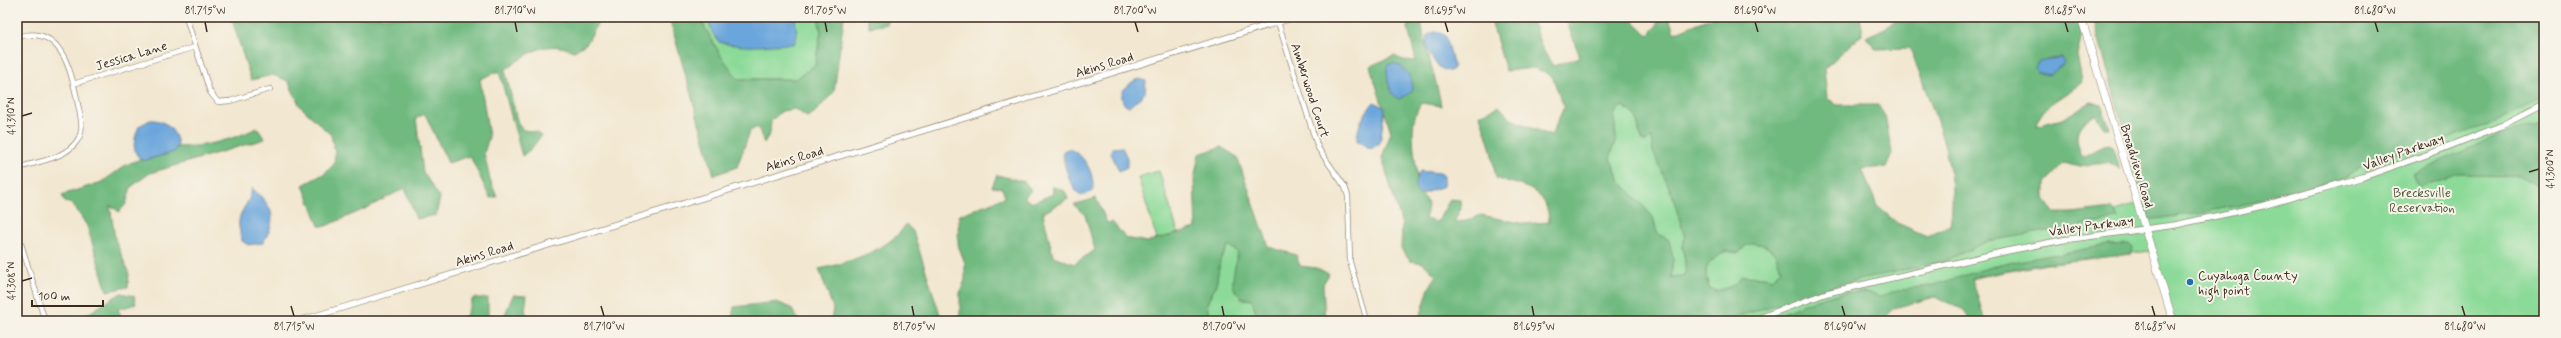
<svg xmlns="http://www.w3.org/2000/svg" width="2561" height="338" font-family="Mynerve,sans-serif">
  <rect width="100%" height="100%" fill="#f7f3e8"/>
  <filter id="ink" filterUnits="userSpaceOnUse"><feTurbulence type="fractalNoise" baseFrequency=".025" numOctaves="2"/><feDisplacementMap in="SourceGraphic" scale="8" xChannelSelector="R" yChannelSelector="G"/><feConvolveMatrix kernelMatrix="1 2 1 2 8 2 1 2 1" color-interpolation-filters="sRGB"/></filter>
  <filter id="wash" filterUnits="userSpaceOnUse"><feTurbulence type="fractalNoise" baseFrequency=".012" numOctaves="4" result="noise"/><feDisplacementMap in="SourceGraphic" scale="16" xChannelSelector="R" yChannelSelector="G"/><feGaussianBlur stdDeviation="0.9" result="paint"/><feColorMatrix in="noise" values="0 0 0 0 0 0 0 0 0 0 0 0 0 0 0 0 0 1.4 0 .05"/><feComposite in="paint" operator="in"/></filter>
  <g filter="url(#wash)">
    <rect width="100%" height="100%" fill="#f2e7d0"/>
    <!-- green -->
    <path fill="#8bda98" stroke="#63825b" d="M699 17H818L821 32 815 65 796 79H738L721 56Z
      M2544 17V321H2174L2152 251 2074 259 1983 276 1825 321H1675L2068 216 2114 211 2138 204 2126 162 2523 41Z
      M1621 106C1635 112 1639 118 1639 133L1647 139 1651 137 1680 218 1685 238 1683 246 1686 271 1683 276 1671 277 1673 258 1657 233 1653 217 1620 181 1610 158 1616 139 1614 115Z
      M1159 171 1205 321H1182L1138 177Z
      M1753 243C1770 245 1777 253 1781 270L1771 279 1765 277 1741 276C1737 287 1726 288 1716 291L1709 288C1702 264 1707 264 1726 251L1739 253 1745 246Z
      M1229 245 1238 253 1233 280 1242 299 1252 300 1259 321H1238L1234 314 1233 321H1209L1207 303 1216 285 1220 261Z"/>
    <!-- forest -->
    <path fill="#70ba80" stroke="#56724f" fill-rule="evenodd" d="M231 17H601L587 43 574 51C545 39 529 53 505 70L518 124 523 130 536 132 541 136 531 149 522 156 499 71 480 79 489 137 484 153 490 180 497 197 490 198 470 156 448 163 425 114 416 118 423 172 440 198 436 215 416 219 405 188 367 208 326 226H319L303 185 325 173 334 164 335 153 331 135 300 106 288 81 273 75 251 80Z
      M669 17H699L721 56 738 79H796L815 65 821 32 818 17H844L834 92 814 113 807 117 795 109 782 111 771 121 770 133 764 143 758 127 750 131 737 167 714 175Z
      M867 17H887V24L869 27Z
      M1490 17H1531L1542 48 1553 66 1580 57 1565 17H1629L1648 35 1657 26 1658 17H1669L1674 33 1713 17H1860L1863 33 1824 69 1827 98 1837 105H1878L1885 116 1892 153 1886 167 1862 169 1877 206 1897 223 1927 236 1950 225C1961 165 1929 103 1910 48L1876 49 1866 37 1887 27 1898 17H2076L2082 34 2077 55 2082 82C2065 97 2042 103 2036 126L2062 119 2091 102 2101 105 2110 128H2104L2095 114C2074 127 2074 135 2082 157L2108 144 2112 146 2120 170C2105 158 2097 164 2080 166 2075 167 2069 164 2064 163L2045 183V198L2054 213H2071L2112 208 2118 218 2109 221 1988 241 1945 261 1841 284 1724 321H1419L1429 288 1436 276 1423 263 1410 261 1401 249 1402 225 1382 158 1391 132 1370 66 1394 56 1403 60 1416 61 1408 28 1411 18 1422 25C1425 53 1437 78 1441 106L1421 103C1404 129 1420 162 1416 190 1429 201 1430 201 1425 219L1437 222 1450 199 1460 200 1461 208 1454 222 1466 221 1481 215 1525 224 1549 222C1548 188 1524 187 1496 178L1491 150 1480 115 1499 106 1511 119 1551 136 1564 107 1552 76 1534 68 1506 71ZM2062 58 2049 75 2048 59ZM1621 106C1642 115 1635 121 1642 139L1645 143 1652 137 1653 152 1672 194 1685 238 1683 246 1686 271 1683 276 1671 277 1673 258 1669 240 1657 233 1653 217 1620 181 1610 158 1616 139 1614 115ZM1753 243C1770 245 1777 253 1781 270L1771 279 1766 277 1741 276C1737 287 1726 288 1716 291L1709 288C1702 264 1707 264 1726 251L1739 253 1745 246Z
      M2093 17H2544V95L2498 121 2415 149 2374 157 2344 178 2260 201 2205 212 2148 220Z
      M2544 121V190L2519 176 2456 175 2419 187 2413 174 2490 139Z
      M257 128 265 139 150 173 131 187 126 204 119 212 110 205 115 239 129 274 128 287 107 291 87 226 73 204 65 202 62 195 102 182 126 165 140 159 143 161 174 152 177 147C205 147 232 140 257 128Z
      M1221 147 1237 157 1269 247 1296 255 1300 266 1316 268 1329 274 1323 284 1325 321H1259L1252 300C1224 296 1234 273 1238 253L1229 245 1220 261 1216 285 1207 303 1209 321H960V293L965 280V263L958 245 959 215 1005 197 1002 188 992 187 997 175 1025 182 1031 191 1024 197 1031 203 1053 194 1052 186 1065 191 1068 199 1043 213 1053 256 1074 264 1095 250 1085 215 1074 205 1096 198 1107 223 1112 222 1126 238 1147 242 1196 228 1194 180 1199 154Z
      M906 224 913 231 942 321H831L833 308 819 269C847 263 892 249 906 224Z
      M2129 244 2133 248 2132 254 2043 264 1972 278 1985 321H1971L1964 310 1935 297 1894 308 1883 321H1846L1842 316 1827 321H1763C1791 310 1850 281 1879 296L1904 289 1934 285 2001 264 2108 245Z
      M121 293 134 296 136 304 118 309 123 321H107L104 318 103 321H76Z
      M513 295 527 296 525 309 528 321H499L504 317Z
      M473 298H488V321H464Z
      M777 302 791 308 799 321H726L732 319 734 307Z"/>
    <!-- water -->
    <path fill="#6aa6db" stroke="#52687c" d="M708 17H795L797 36 794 44C766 44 748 50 719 42L712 32Z
      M1437 31 1446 36 1454 66 1451 71C1438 72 1429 55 1426 45L1428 35Z
      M2062 58 2064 63 2050 75 2038 73 2035 69 2038 62Z
      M1394 63C1408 69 1412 77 1412 92L1399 99C1389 96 1386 74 1387 65Z
      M1138 79 1146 81 1145 93 1129 107 1125 105C1116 93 1127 84 1138 79Z
      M1374 102 1385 108 1380 143 1371 149 1357 141C1357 125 1364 114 1374 102Z
      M150 120C165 119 176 130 178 145L174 152 143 161C130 152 134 139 139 126Z
      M1122 147 1127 158V167L1119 171 1110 151 1113 148Z
      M1068 149C1085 153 1095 175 1093 191L1081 196C1070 188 1063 164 1063 151Z
      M1420 171 1441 173 1444 176V186L1419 195C1412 186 1415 180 1420 171Z
      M252 188C274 208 278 217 263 243L248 245 242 241C241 235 238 228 239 221 240 209 250 204 252 188Z"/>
  </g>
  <g filter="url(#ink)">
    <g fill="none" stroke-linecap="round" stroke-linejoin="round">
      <defs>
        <path id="minor" d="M186 17 210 92 218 102 230 101 270 89
          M1278 22 1318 148 1345 187 1348 196 1350 262 1367 321
          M17 37C60 24 70 67 77 99 79 113 86 129 77 141 65 159 36 162 17 168
          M73 84 195 47
          M17 231 45 321"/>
        <path id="tertiary" d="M299 321 1295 17
          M1751 321 1827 293 2007 251 2063 240 2175 225 2262 206 2363 177 2429 154 2503 125 2544 104"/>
        <path id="primary" d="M2081 17 2173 321"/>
      </defs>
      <!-- minor casing -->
      <use href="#minor" stroke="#968877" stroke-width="6"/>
      <!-- tertiary casing -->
      <use href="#tertiary" stroke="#968877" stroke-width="7"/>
      <!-- primary casing -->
      <use href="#primary" stroke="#968877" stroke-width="8"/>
      <!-- minor -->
      <use href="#minor" stroke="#fff" stroke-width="4.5"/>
      <!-- tertiary -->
      <use href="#tertiary" stroke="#fff" stroke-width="5.5"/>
      <!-- primary -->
      <use href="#primary" stroke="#fff" stroke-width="7"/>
    </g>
  </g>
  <!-- ticks -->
  <path fill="none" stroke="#3b2a1e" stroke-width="1.5" d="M205 22 207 32M515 22 517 32M825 22 827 32M1135 22 1138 32M1445 22 1448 32M1755 22 1758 32M2065 22 2068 32M2375 22 2378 32M22 116 32 113M2529 172 2539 169M22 281 32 278M291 306 294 316M601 306 604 316M912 306 914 316M1222 306 1224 316M1532 306 1534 316M1842 306 1845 316M2152 306 2155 316M2462 306 2465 316"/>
  <!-- markers -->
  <circle fill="#1f6fb2" stroke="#f7f3e8" stroke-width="1.5" cx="2190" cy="282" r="4"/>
  <g text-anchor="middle" stroke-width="4" stroke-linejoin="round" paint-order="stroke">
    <!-- street labels -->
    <g font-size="13" fill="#3b2a1e" stroke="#f7f3e8">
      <text transform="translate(131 55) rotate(-17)" y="5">Jessica Lane</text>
      <text transform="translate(1104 64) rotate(-17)" y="5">Akins Road</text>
      <text transform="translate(1311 90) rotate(72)" y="5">Amberwood Court</text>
      <text transform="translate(2403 151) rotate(-20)" y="5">Valley Parkway</text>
      <text transform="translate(794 158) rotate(-17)" y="5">Akins Road</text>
      <text transform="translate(2138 166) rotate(73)" y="5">Broadview Road</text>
      <text transform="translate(2091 225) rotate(-8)" y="5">Valley Parkway</text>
      <text transform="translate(484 253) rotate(-17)" y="5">Akins Road</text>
    </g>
    <!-- park labels -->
    <g font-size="13" fill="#4f563c" stroke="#f7f3e8">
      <text x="2422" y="197">Brecksville<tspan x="2422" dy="15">Reservation</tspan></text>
    </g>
    <!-- poi labels -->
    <g font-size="13" fill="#3b2a1e" stroke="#f7f3e8" text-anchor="start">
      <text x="2198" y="280">Cuyahoga County<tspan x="2198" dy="15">high point</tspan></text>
    </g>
  </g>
  <!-- margin -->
  <rect width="2561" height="338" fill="none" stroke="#f7f3e8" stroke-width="44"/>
  <!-- scale -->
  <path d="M32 300v6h71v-6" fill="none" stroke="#3b2a1e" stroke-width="2"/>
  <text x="38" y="300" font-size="12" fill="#3b2a1e" stroke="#f7f3e8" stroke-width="3" paint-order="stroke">100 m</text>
  <rect x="22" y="22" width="2517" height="294" fill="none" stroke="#3b2a1e" stroke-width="1.5"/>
  <g font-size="10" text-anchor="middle" fill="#3b2a1e">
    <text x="205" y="14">81.715°W</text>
    <text x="515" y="14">81.710°W</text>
    <text x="825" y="14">81.705°W</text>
    <text x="1135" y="14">81.700°W</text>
    <text x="1445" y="14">81.695°W</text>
    <text x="1755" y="14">81.690°W</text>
    <text x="2065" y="14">81.685°W</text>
    <text x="2375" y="14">81.680°W</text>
    <text transform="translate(11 116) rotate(-90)" y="4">41.310°N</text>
    <text transform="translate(2550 169) rotate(-90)" y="4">41.300°N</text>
    <text transform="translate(11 281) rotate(-90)" y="4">41.308°N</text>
    <text x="294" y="330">81.715°W</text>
    <text x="604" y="330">81.710°W</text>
    <text x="914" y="330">81.705°W</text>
    <text x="1224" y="330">81.700°W</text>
    <text x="1534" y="330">81.695°W</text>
    <text x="1845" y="330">81.690°W</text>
    <text x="2155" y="330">81.685°W</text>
    <text x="2465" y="330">81.680°W</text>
  </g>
</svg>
